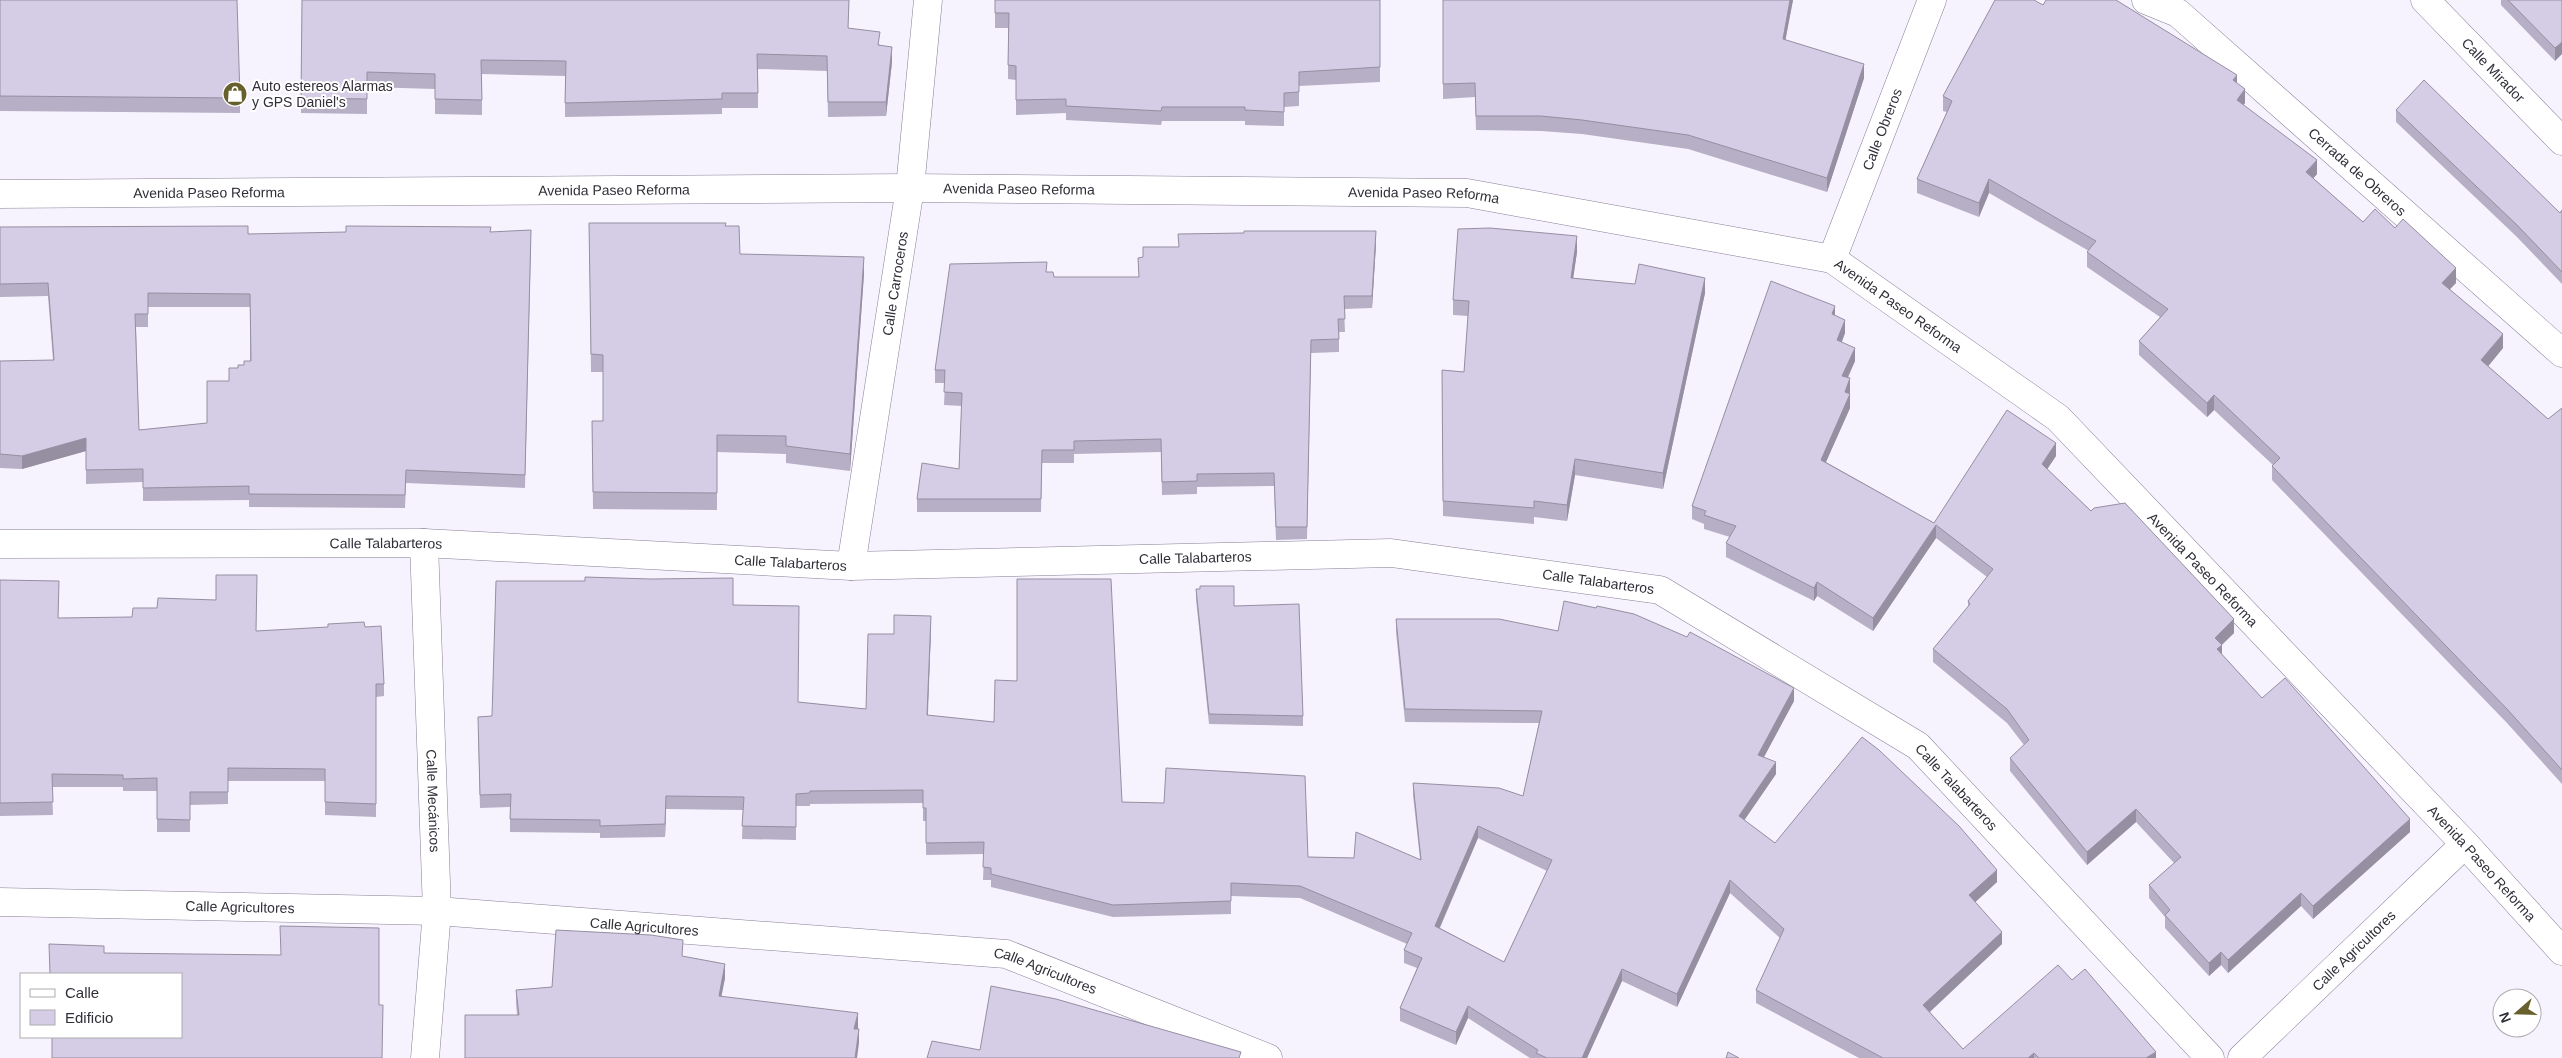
<svg xmlns="http://www.w3.org/2000/svg" width="2562" height="1058" font-family="Helvetica,sans-serif">
  <rect width="100%" height="100%" fill="#f7f3fe"/>
  <g fill="none" stroke-linecap="round" stroke-linejoin="round">
    <defs>
      <g id="street">
        <path id="s1" d="M2146 0 2178 13 2562 353"/>
        <path id="s2" d="M2425 0 2562 141"/>
        <path id="s3" d="M1832 259 1932 0"/>
        <path id="s4" d="M424 543 437 911 425 1058"/>
        <path id="s5" d="M0 544 424 543 851 566 1391 553 1660 590 1918 746 2210 1058"/>
        <path id="s6" d="M851 566 910 188 928 0"/>
      </g>
      <g id="secondary">
        <path id="s7" d="M0 194 910 188 1467 193 1832 259 2058 418 2465 844 2562 951"/>
        <path id="s8" d="M0 902 437 911 1006 954 1268 1058"/>
        <path id="s9" d="M2242 1058 2465 844"/>
      </g>
    </defs>
    <!-- street casing -->
    <use href="#street" stroke="#877f97" stroke-width="29"/>
    <!-- secondary casing -->
    <use href="#secondary" stroke="#877f97" stroke-width="29"/>
    <!-- street -->
    <use href="#street" stroke="#fff" stroke-width="28"/>
    <!-- secondary -->
    <use href="#secondary" stroke="#fff" stroke-width="28"/>
  </g>
  <!-- wall -->
  <path fill="#b7afc6" fill-rule="evenodd" d="M0 0 240 98V113L0 111Z
    M302 0H849L848 28 880 45 892 62 886 116 828 117 827 71 758 69V108H722V114L565 117V76L482 74V115L435 114V89L367 87V114L301 113Z
    M995 0H1380V82L1299 86V106L1284 107V126L1245 125V121H1162L1161 125 1066 120V113L1016 115V80L1008 79V28H995Z
    M1443 0H1793L1785 40 1864 78 1827 192 1688 149 1582 134 1541 131 1476 130 1475 97 1443 99Z
    M2501 0H2562L2555 61 2501 5Z
    M2043 5 2237 83 2245 103 2243 105 2317 174 2313 178 2363 222 2395 228 2456 283 2450 289 2503 348 2488 366 2548 419 2562 408V784L2507 723 2272 480V466L2273 465 2214 410 2207 417 2139 355V341L2160 317 2087 267V252L2089 251 1989 193 1979 217 1917 193V179L1947 112 1943 111V96Z
    M2396 110 2560 213 2562 210V284L2517 237 2396 122Z
    M589 223 726 226 740 254 864 274 850 471 786 463V454L717 452V510L593 509 592 421H603V372H591Z
    M0 227 248 234 491 232 531 243 525 488 406 483 405 508 249 507V500L143 501V482L86 484V451L22 469 0 468V361L53 360 48 296 0 297ZM148 307H250V361L238 368 229 381 207 423 139 430 136 327H148Z
    M1376 244 1372 308 1344 309 1345 332H1339V352L1311 353 1307 539 1276 540 1274 486 1197 487V494L1162 495 1161 452 1074 454V463H1042L1041 512H917V499L959 469 962 406 944 405 945 383H935V370L1047 272 1054 277H1139L1138 258Z
    M1577 252 1573 278 1705 293 1663 489 1575 475 1567 521 1534 517V524L1443 516 1442 370 1464 372 1468 316 1453 315V300Z
    M1835 316 1845 333 1842 342 1855 361 1848 378 1850 392 1849 394 1850 408 1826 462 1934 523 2056 456 2047 469 2091 511 2234 633 2222 645V655L2262 698 2410 832 2313 919 2301 906 2228 973 2221 965 2209 976 2165 928V917L2149 898V885L2174 863 2136 822 2087 865 2010 771V758L2024 745 2007 723 1933 662V649L1968 607V601L1987 577 1936 538 1873 631 1817 596 1814 601 1726 557V543L1730 537 1704 529V524L1692 519V506Z
    M0 580 59 594 58 618 256 631 365 627 384 684V696L376 697V817L325 815V781H228V804L190 805V832H157V791H123V787H52L53 815 0 816Z
    M1196 589 1234 606 1303 716V726L1209 724 1196 599Z
    M733 605 798 702 866 709 894 634 931 629 928 715 1122 802 1308 857 1420 859 1413 795V783L1523 796 1539 723 1405 722 1396 632V619L1794 701 1764 757 1776 774 1744 820 1775 843 1997 882 1975 902 2002 944 1930 1012 1963 1049 2072 980 2156 1058H1859L1756 1003V990L1780 938 1730 893 1677 1007 1622 981 1587 1058H1530L1468 1018 1456 1045 1400 1021V1008L1417 968 1404 963V950L1407 944 1300 898 1231 896V914L1113 917 1012 892 991 887V880H983L984 854 926 855V821H923V803L810 804V806H796V840L742 839 743 810 666 809 665 837 600 838V833L510 832V807L480 808 478 729 492 716ZM1478 838 1547 871 1504 962 1440 928Z
    M683 956 725 978 721 996 858 1027 859 1043 517 1015 516 1003V990L552 987Z"/>
  <!-- shaded-wall -->
  <path fill="#958fa1" d="M1790 0H1793L1783 53V39Z
    M2562 42V54L2555 61V48Z
    M892 47V62L886 116V102Z
    M1864 64V78L1827 192V178Z
    M2237 75V89L2233 80Z
    M2245 89V103L2237 114V100Z
    M2317 160V174L2306 187V172Z
    M1989 179V193L1979 217V203Z
    M1376 231V244L1372 308V296Z
    M1577 236V252L1571 293V278Z
    M864 257V274L850 471V454Z
    M2456 268V283L2442 297V283Z
    M1705 278V293L1663 489V473Z
    M1835 306V319L1832 314Z
    M1845 320V333L1837 353V340Z
    M2503 334V348L2481 375V360Z
    M1855 348V361L1842 389V376Z
    M1850 378V392L1846 403 1850 394V408L1821 473V460Z
    M2214 395V410L2207 417V403Z
    M86 438V451L22 469V456Z
    M2056 443V456L2042 477V464Z
    M1575 459V475L1567 521V505Z
    M1936 525V538L1873 631V618Z
    M1817 582V596L1814 601V588Z
    M931 616V629L927 727V715Z
    M2234 619V633L2215 651V638Z
    M2222 645V658L2217 649Z
    M1794 688V701L1758 768V755Z
    M1776 762V774L1739 828V816Z
    M666 796V809L665 837V824Z
    M2136 809V822L2087 865V852Z
    M2410 819V832L2313 919V906Z
    M1478 826V838L1435 938V926Z
    M1997 870V882L1969 908V895Z
    M1730 880V893L1677 1007V994Z
    M2301 893V906L2228 973V960Z
    M2002 932V944L1923 1018V1005Z
    M2221 952V965L2209 976V963Z
    M725 964V978L719 1009V996Z
    M1622 969V981L1587 1058H1582Z
    M1468 1006V1018L1456 1045V1032Z
    M858 1013V1027L854 1043V1029Z
    M859 1029V1043L857 1058H855Z
    M2156 1052V1058H2146Z
    M2034 1053V1058H2028Z"/>
  <!-- building -->
  <path fill="#d5cce6" stroke="#958fa1" fill-rule="evenodd" d="M0 0H237L240 98 0 96Z
    M302 0H849L848 28 880 32 878 45 892 47 886 102H828L827 56 757 54 758 93H722V99L565 103 566 61 481 60 482 100 435 99V74L367 72V99L301 98Z
    M995 0H1380V67L1299 72V92L1284 93V112L1245 110V107H1162L1161 111 1066 106V99L1016 100V66L1008 65 1009 13H995Z
    M1443 0H1790L1783 39 1864 64 1827 178 1688 135 1582 120 1541 116H1476L1475 83 1443 84Z
    M1995 0H2034L2043 5 2046 0H2116L2237 75 2233 80 2245 89 2237 100 2317 160 2306 172 2363 222 2375 209 2395 228 2403 219 2456 268 2442 283 2503 334 2481 360 2548 419 2562 408V770L2507 709 2272 466 2280 458 2214 395 2207 403 2139 341 2168 309 2087 252 2096 241 1989 179 1979 203 1917 179 1952 101 1943 96Z
    M2508 0H2562V42L2555 48Z
    M2424 80 2560 213 2562 210V272L2517 225 2396 110Z
    M589 223H726L725 226H739L740 254 864 257 850 454 786 446V436L717 435V493L593 492 592 421H603V355L591 354Z
    M248 226V234L346 232V226L491 227 490 232 531 230 525 475 406 470 405 495 249 494V486L143 488V469L86 470V438L22 456 0 454V361L54 360 48 283 0 284V227ZM148 293 250 294 251 361H244V365H238V368H229V381H207V423L139 430 135 314H148Z
    M1490 228 1577 236 1571 278 1635 284 1639 264 1705 278 1663 473 1575 459 1567 505 1534 501V508L1443 501 1442 370 1464 372 1469 301 1453 300 1458 229Z
    M1244 231H1376L1372 296H1344L1345 319H1338L1339 339 1311 340 1307 527H1276L1274 473 1197 474V481L1162 482 1161 439 1074 441V450H1042L1041 499H917L922 463 959 469 962 393 944 392 945 370H935L950 264 1047 262 1046 272H1053L1054 277H1139L1138 258 1143 257V247H1179L1178 234 1244 233Z
    M1771 281 1835 306 1832 314 1845 320 1837 340 1855 348 1842 376 1850 378 1845 392 1850 394 1821 460 1934 523 2007 410 2056 443 2042 464 2091 511 2094 508 2125 503 2234 619 2215 638 2222 645 2217 649 2262 698 2285 678 2410 819 2313 906 2301 893 2228 960 2221 952 2209 963 2165 915 2170 910 2149 885 2181 857 2136 809 2087 852 2010 758 2029 740 2007 709 1933 649 1970 604 1968 601 1993 569 1936 525 1873 618 1817 582 1814 588 1726 543 1736 526 1704 515 1706 511 1692 506Z
    M216 575H257L256 631 328 627V624L364 622 365 627 381 626 384 684H376V804L325 802V769L228 768V792H190V820L157 819V778L123 779V775L52 774 53 802 0 803V580L59 581 58 618 132 617 133 608H157L158 598 216 600Z
    M585 577 651 579 733 578V605L799 606 798 702 866 709 868 634H894V615L931 616 927 715 994 722 995 680 1017 681V579H1111L1122 802 1164 803 1166 768 1305 776 1308 857 1354 858 1356 832 1421 860 1413 783 1499 788 1523 796 1542 711 1405 709 1396 619H1499L1558 631 1564 601 1596 608 1597 606 1634 614 1687 637 1690 632 1794 688 1758 755 1776 762 1739 816 1775 843 1862 737 1879 750 1959 826 1997 870 1969 895 2002 932 1923 1005 1963 1049 2058 965 2072 980 2085 969 2156 1052 2146 1058H2039L2034 1053 2028 1058H1883L1756 990 1784 929 1730 880 1677 994 1622 969 1582 1058H1547L1536 1053 1538 1050 1468 1006 1456 1032 1400 1008 1422 958 1404 950 1412 933 1300 886 1231 883V901L1113 905 991 874V868L983 867 984 842 926 843V808H923V790L810 791V793L796 794V827L742 826 744 797 666 796 665 824 600 826V820L510 819 511 794 480 795 478 717 492 716 496 581H585ZM1478 826 1552 860 1504 962 1435 926Z
    M1200 586H1234V606L1299 604 1303 716 1209 714 1196 589H1200Z
    M280 926 379 928V1005H383L382 1058H52V1037H181V974H50L49 944 104 946V953L281 955Z
    M556 930 651 935 683 940 682 956 725 964 719 996 858 1013 854 1029H859L855 1058H465V1015H519L516 990 552 987Z
    M991 986 1056 999 1241 1052 1239 1058H927L932 1041 980 1050Z
    M1728 1052 1739 1058H1726Z"/>
  <!-- icons -->
  <defs>
    <symbol id="shop-disc" viewBox="-11 -11 22 22"><circle r="9.5" fill="#67602c" stroke="#fff"/><path d="M-5-2.5h2.3a2.7 3.5 0 0 1 5.4 0H5L5.5 6h-11ZM-1.5-2.5h3a1.5 2.3 0 0 0-3 0Z" fill="#fff"/></symbol>
  </defs>
  <g fill-rule="evenodd">
    <use href="#shop-disc" x="221" y="80" width="28" height="28"/>
  </g>
  <g text-anchor="middle" stroke-width="4" stroke-linejoin="round" paint-order="stroke">
    <!-- street labels -->
    <g font-size="14" fill="#322e38" stroke="#fff">
      <text dy="5" stroke="none"><textPath href="#s2" startOffset="98">Calle Mirador</textPath></text>
      <text dy="5" stroke="none"><textPath href="#s3" startOffset="139">Calle Obreros</textPath></text>
      <text dy="5" stroke="none"><textPath href="#s1" startOffset="274">Cerrada de Obreros</textPath></text>
      <text dy="5" stroke="none"><textPath href="#s7" startOffset="1019">Avenida Paseo Reforma</textPath></text>
      <text dy="5" stroke="none"><textPath href="#s7" startOffset="614">Avenida Paseo Reforma</textPath></text>
      <text dy="5" stroke="none"><textPath href="#s7" startOffset="209">Avenida Paseo Reforma</textPath></text>
      <text dy="5" stroke="none"><textPath href="#s7" startOffset="1424">Avenida Paseo Reforma</textPath></text>
      <text dy="5" stroke="none"><textPath href="#s6" startOffset="286">Calle Carroceros</textPath></text>
      <text dy="5" stroke="none"><textPath href="#s7" startOffset="1919">Avenida Paseo Reforma</textPath></text>
      <text dy="5" stroke="none"><textPath href="#s5" startOffset="386">Calle Talabarteros</textPath></text>
      <text dy="5" stroke="none"><textPath href="#s5" startOffset="1196">Calle Talabarteros</textPath></text>
      <text dy="5" stroke="none"><textPath href="#s5" startOffset="791">Calle Talabarteros</textPath></text>
      <text dy="5" stroke="none"><textPath href="#s7" startOffset="2324">Avenida Paseo Reforma</textPath></text>
      <text dy="5" stroke="none"><textPath href="#s5" startOffset="1601">Calle Talabarteros</textPath></text>
      <text dy="5" stroke="none"><textPath href="#s5" startOffset="2021">Calle Talabarteros</textPath></text>
      <text dy="5" stroke="none"><textPath href="#s4" startOffset="258">Calle Mecánicos</textPath></text>
      <text dy="5" stroke="none"><textPath href="#s7" startOffset="2729">Avenida Paseo Reforma</textPath></text>
      <text dy="5" stroke="none"><textPath href="#s8" startOffset="240">Calle Agricultores</textPath></text>
      <text dy="5" stroke="none"><textPath href="#s8" startOffset="645">Calle Agricultores</textPath></text>
      <text dy="5" stroke="none"><textPath href="#s9" startOffset="155">Calle Agricultores</textPath></text>
      <text dy="5" stroke="none"><textPath href="#s8" startOffset="1050">Calle Agricultores</textPath></text>
    </g>
    <!-- poi labels -->
    <g font-size="14" fill="#322e38" stroke="#fff" text-anchor="start">
      <text x="252" y="91">Auto estereos Alarmas<tspan x="252" dy="16">y GPS Daniel's</tspan></text>
    </g>
  </g>
  <!-- legend -->
  <rect x="20" y="973" width="162" height="65" fill="#ffffff" stroke="#adabaf"/>
  <rect x="30" y="989" width="25" height="8" fill="#ffffff" stroke="#adabaf"/>
  <text x="65" y="998" font-size="15" fill="#322e38">Calle</text>
  <rect x="30" y="1010" width="25" height="15" fill="#d5cce6" stroke="#adabaf"/>
  <text x="65" y="1023" font-size="15" fill="#322e38">Edificio</text>
  <!-- north arrow -->
  <g transform="translate(2517 1013) rotate(250)"><circle r="24" fill="#ffffff" stroke="#adabaf"/>
  <path d="M0-4L9 19L0 12L-9 19Z" fill="#67602c"/>
  <text y="-8" font-size="14" font-weight="bold" text-anchor="middle" fill="#322e38">N</text>
  </g>
</svg>
